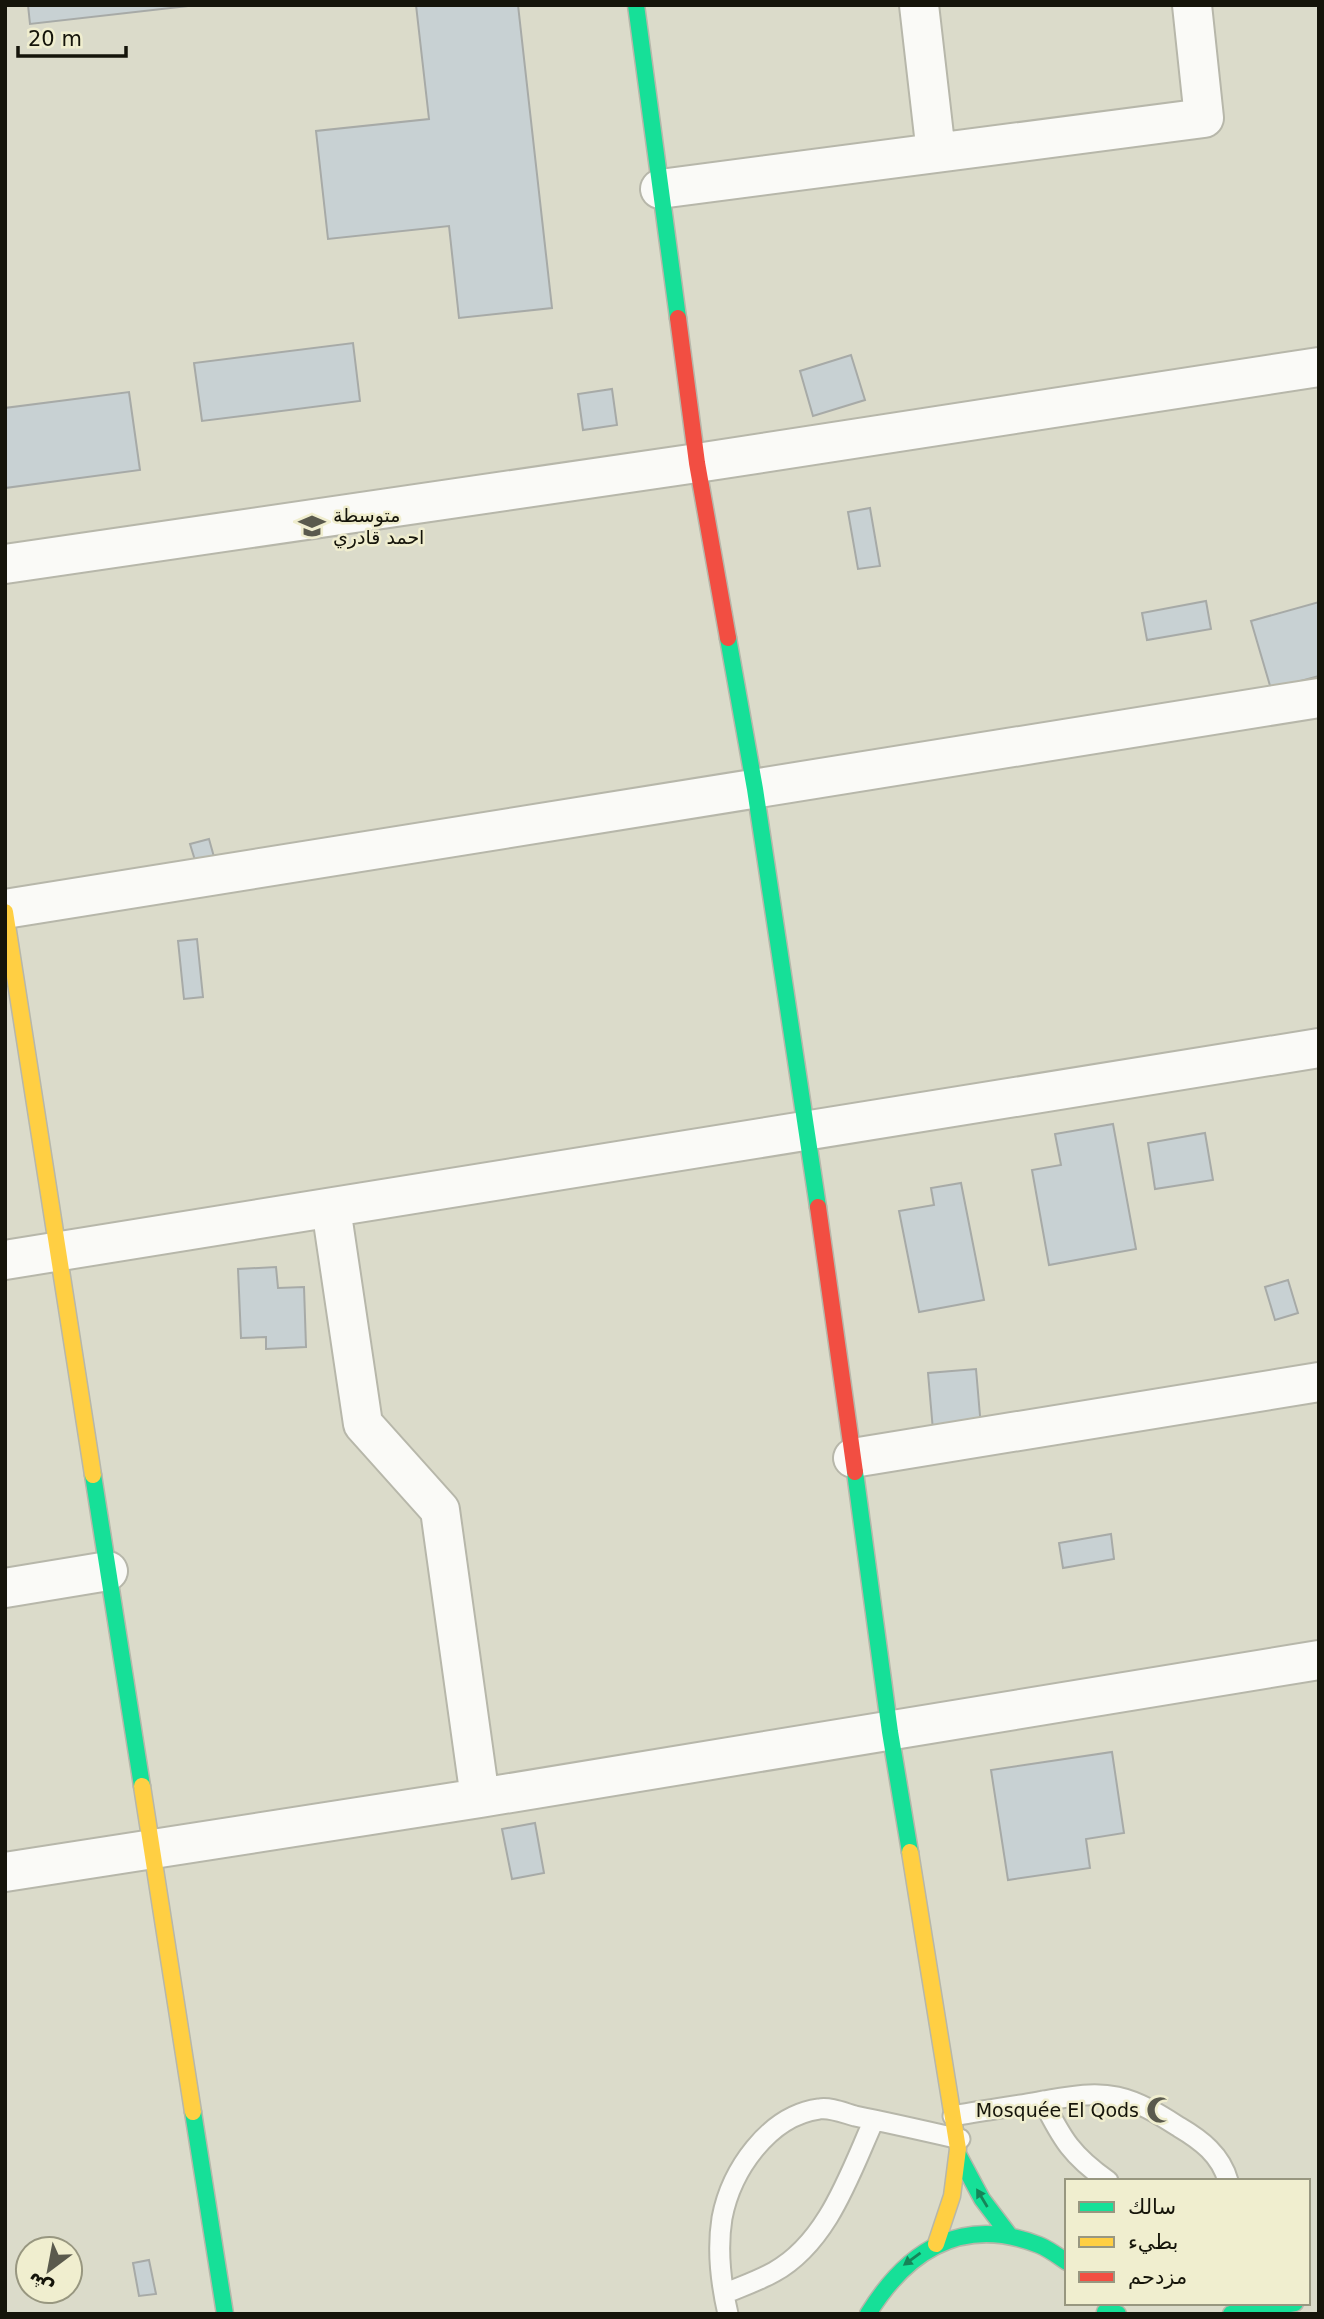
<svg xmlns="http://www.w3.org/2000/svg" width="1324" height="2319" font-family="'DejaVu Sans','Noto Sans Arabic',sans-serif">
  <rect width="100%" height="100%" fill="#dbdbca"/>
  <!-- building -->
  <path fill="#c8d1d3" stroke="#a7aaa7" stroke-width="2" d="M28 5H197L30 24Z
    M416 5H518L552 308 459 318 449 226 328 239 316 131 429 119Z
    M353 343 360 401 202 421 194 363Z
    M851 355 865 400 813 416 800 371Z
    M612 389 617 425 583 430 578 394Z
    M129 392 140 470 5 488V408Z
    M870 508 880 566 858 569 848 512Z
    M1206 601 1211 629 1147 640 1142 613Z
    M1319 602V676L1271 689 1251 621Z
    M209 839 216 864 198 870 190 844Z
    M197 939 203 997 184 999 178 941Z
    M1113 1124 1136 1249 1049 1265 1032 1170 1061 1165 1055 1134Z
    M1205 1133 1213 1180 1155 1189 1148 1143Z
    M961 1183 984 1300 919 1312 899 1211 934 1205 931 1188Z
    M276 1267 278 1288 304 1287 306 1347 266 1349V1337L241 1338 238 1269Z
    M1288 1280 1298 1313 1275 1320 1265 1287Z
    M976 1369 982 1439 934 1442 928 1373Z
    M1111 1534 1114 1559 1063 1568 1059 1543Z
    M1112 1752 1124 1833 1086 1839 1090 1868 1008 1880 991 1770Z
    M535 1823 544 1873 512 1879 502 1829Z
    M149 2260 156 2294 139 2296 133 2263Z"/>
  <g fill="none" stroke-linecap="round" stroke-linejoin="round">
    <defs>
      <path id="lane" d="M1043 2101C1062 2139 1072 2156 1108 2181
        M953 2116C981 2111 1009 2107 1038 2102 1063 2098 1091 2091 1117 2097 1140 2102 1160 2115 1179 2127 1201 2140 1221 2155 1228 2181
        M724 2294C740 2287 758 2281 774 2272 828 2242 850 2173 874 2120
        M728 2314C721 2284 717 2249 722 2218 731 2171 768 2116 819 2109 830 2107 844 2113 855 2116 890 2123 925 2131 960 2139"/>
      <path id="street" d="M919 5 936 153
        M660 189 1204 118 1192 5
        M5 564 697 463 1319 367
        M5 909 1319 698
        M331 1208 363 1424 440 1510 480 1798
        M5 1260 1319 1048
        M853 1458 1319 1382
        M5 1588 108 1571
        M5 1872 480 1798 1319 1660"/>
      <path id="fast" d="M636 5 678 318
        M728 638 755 789 818 1207
        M855 1472 890 1732 910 1852
        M93 1475 142 1786
        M193 2112 225 2314
        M959 2156 982 2199 1010 2236
        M1105 2312 1118 2314
        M868 2314C908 2249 963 2215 1039 2245 1049 2249 1058 2256 1067 2262
        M1231 2314 1295 2303"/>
      <path id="slow" d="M5 912 93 1475
        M142 1786 193 2112
        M910 1852 958 2149 952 2196 936 2244"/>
      <path id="jam" d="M678 318 697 463 728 638
        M818 1207 855 1472"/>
    </defs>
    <!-- lane casing -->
    <use href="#lane" stroke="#b7b7aa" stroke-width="23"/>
    <!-- street casing -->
    <use href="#street" stroke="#b7b7aa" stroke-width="42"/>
    <!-- fast casing -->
    <use href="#fast" stroke="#b7b7aa" stroke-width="19"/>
    <!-- slow casing -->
    <use href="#slow" stroke="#b7b7aa" stroke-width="19"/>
    <!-- jam casing -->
    <use href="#jam" stroke="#b7b7aa" stroke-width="19"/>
    <!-- lane -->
    <use href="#lane" stroke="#fafaf7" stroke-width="19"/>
    <!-- street -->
    <use href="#street" stroke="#fafaf7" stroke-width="38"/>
    <!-- fast -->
    <use href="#fast" stroke="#16e098" stroke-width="16"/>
    <!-- slow -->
    <use href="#slow" stroke="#ffcf43" stroke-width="16"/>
    <!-- jam -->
    <use href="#jam" stroke="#f24e42" stroke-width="16"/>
  </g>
  <!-- one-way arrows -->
  <defs><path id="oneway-solid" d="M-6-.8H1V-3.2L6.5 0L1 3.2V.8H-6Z" transform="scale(1.75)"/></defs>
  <g fill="#168458">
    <use href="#oneway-solid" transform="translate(982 2198) rotate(-121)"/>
    <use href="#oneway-solid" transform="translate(912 2259) rotate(144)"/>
  </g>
  <!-- icons -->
  <defs>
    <symbol id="school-bare" viewBox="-9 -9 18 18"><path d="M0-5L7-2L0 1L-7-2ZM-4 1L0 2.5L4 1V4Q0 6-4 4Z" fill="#5a5a4d" stroke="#f0eecf" stroke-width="2.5" paint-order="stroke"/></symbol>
    <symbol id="mosque-bare" viewBox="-9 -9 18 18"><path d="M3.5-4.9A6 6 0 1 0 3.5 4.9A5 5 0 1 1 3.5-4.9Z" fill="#5a5a4d" stroke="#f0eecf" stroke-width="2.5" paint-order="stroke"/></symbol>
  </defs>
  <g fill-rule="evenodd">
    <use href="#school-bare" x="293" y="507" width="38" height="38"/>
    <use href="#mosque-bare" x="1141" y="2091" width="38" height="38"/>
  </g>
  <g text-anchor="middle" stroke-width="5" stroke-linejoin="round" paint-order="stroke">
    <!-- poi labels -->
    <g font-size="19" fill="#15140a" stroke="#f0eecf" text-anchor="start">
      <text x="333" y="522">متوسطة<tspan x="333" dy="22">احمد قادري</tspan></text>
      <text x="1139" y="2117" text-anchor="end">Mosquée El Qods</text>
    </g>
  </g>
  <!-- border -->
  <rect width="1324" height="2319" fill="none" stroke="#15140a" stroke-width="14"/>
  <!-- legend -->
  <rect x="1065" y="2179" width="245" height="126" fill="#f0eecf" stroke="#989780" stroke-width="2"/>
  <rect x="1079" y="2202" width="35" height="10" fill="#16e098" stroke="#989780" stroke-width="2"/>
  <text x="1128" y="2214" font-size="21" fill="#15140a">سالك</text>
  <rect x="1079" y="2237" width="35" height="10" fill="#ffcf43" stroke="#989780" stroke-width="2"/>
  <text x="1128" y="2249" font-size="21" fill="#15140a">بطيء</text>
  <rect x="1079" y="2272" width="35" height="10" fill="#f24e42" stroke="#989780" stroke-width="2"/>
  <text x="1128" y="2284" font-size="21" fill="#15140a">مزدحم</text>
  <!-- north arrow -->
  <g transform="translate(49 2270) rotate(212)"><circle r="33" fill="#f0eecf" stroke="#989780" stroke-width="2"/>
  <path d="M0-5L12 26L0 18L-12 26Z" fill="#5a5a4d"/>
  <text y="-10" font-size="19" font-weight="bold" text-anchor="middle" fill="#15140a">ش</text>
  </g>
  <!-- scale -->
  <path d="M18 46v10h108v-10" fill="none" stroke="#15140a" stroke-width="3.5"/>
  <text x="28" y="46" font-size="21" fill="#15140a" stroke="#f0eecf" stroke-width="5" paint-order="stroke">20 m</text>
</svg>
